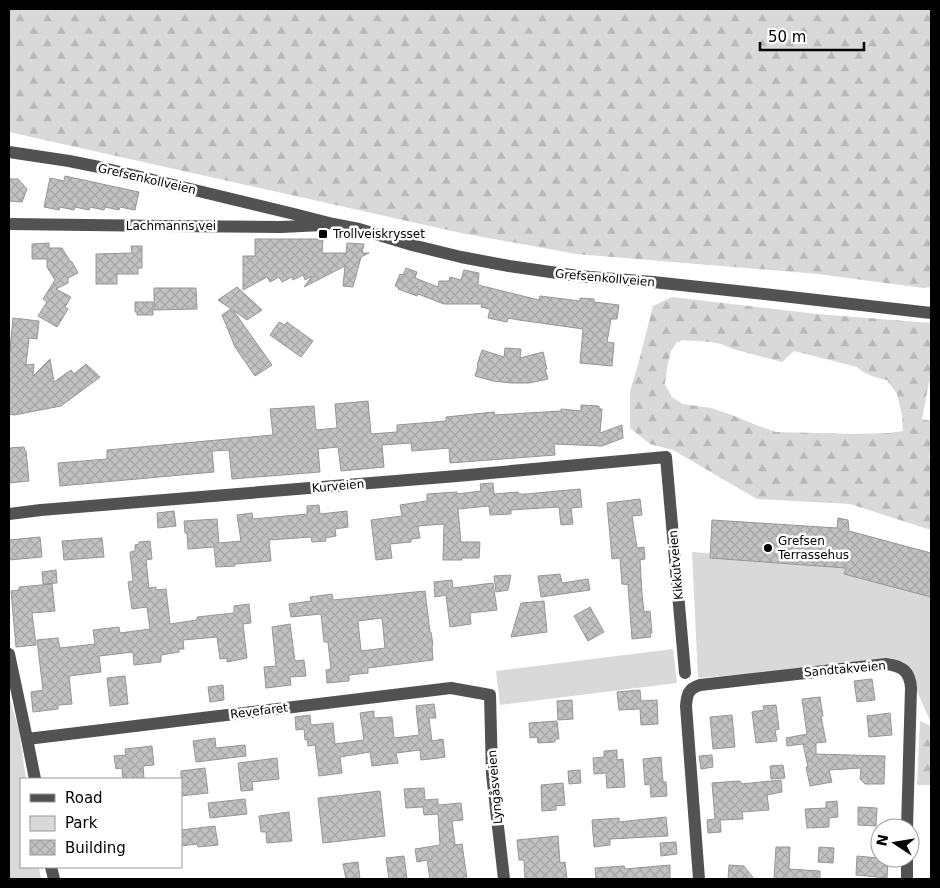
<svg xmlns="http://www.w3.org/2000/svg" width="940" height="888" font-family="'DejaVu Sans',sans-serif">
  <defs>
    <pattern id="forest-firs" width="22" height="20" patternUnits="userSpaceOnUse" patternTransform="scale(1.25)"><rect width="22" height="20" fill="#d9d9d9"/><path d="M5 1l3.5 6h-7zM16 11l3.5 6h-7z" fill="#b8b8b8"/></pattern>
    <pattern id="building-cross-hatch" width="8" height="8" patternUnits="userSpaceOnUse" patternTransform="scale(1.25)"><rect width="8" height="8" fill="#c2c2c2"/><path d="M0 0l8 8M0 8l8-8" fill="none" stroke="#a5a5a5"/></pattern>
  </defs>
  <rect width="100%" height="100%" fill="#fff"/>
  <!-- forest -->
  <path fill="url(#forest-firs)" fill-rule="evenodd" d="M9 9H931V287L923 288 818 274 576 254 461 233 9 132Z
    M672 297 817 314 931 323V383L929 382 922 419 931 421V444L929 458 931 459V530L850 504 757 499 673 450 650 444 630 428V391L639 361 653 306ZM682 340 711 342 721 344 733 349 782 362 794 351 857 367C865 375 877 378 887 380L897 394 902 415 903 431 888 433 856 434 776 432 751 423 732 415 711 408 683 404 672 397 665 384 667 368 671 351 677 342Z
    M920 721 931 726V785H917Z"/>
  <!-- park -->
  <path fill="#d9d9d9" d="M692 552 839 563 931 591V723L904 662 698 678Z
    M673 649 677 683 500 705 496 671Z
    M9 695 19 731 26 779H21V867H39L41 879H9Z"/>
  <!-- building -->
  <path fill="url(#building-cross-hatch)" stroke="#969696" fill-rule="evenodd" d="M65 176 139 192 135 210 120 207 119 210 105 207 104 210 90 207 89 210 75 207 74 210 60 207 59 210 44 207 50 178 64 181Z
    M9 179H18L27 189 22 202 9 201Z
    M255 239H323L322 253H346L347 243 364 244 362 253H369L361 257 353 287 343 286 345 266 304 287 312 276 305 280 303 275 293 280 292 277 282 282 279 277 270 282 267 277 243 290V256H255Z
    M49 243V248H62L70 261 72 262 78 273 68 278V283L56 289 71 297 65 307 68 309 57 327 38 316 47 302 43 299 55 280 47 267V259H32V244Z
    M131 246H142V268H138V274H117V284H96V254L132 253Z
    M406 268 417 272 415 278 438 287 439 281H449L450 277 461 280 464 270 479 273 478 285 539 300 540 296 580 301V298L594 299V302L619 305 617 319H611L607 342 614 343 612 366 580 363 583 329 519 320 508 318 507 322 488 318 490 309 481 307 482 304H444L418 294 417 296 398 289 399 288 395 286 400 274 403 275Z
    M237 287 262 310 247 320 233 310 272 365 255 376 235 347 222 315 231 309 218 300Z
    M154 288H196L197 309 154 310Z
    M135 302H153V315H137V312H135Z
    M13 318 39 321 37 339 29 338 26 365 34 364 33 376 50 359 54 382 71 370 74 374 86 364 100 377 61 406 14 415 9 414V360Z
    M279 322 285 325 287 322 313 341 301 357 270 335Z
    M505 348 521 349 520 358 543 352 547 369H545L548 379 529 383H511L493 381 475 376 478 366 477 365 482 350 504 357Z
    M368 401 371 434 397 432V425L446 421V417L494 412 495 415 561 411V409L581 411V405L599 406V409H602L600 433 622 425 623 438 602 446 554 444 555 455 450 463 449 448 412 451 411 443 382 445 384 467 341 471 338 447 318 449 320 472 232 479 229 450 212 451 214 472 60 486 58 463 107 459V450L273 435 270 409 314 406 316 430 337 428 335 404Z
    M24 447 25 451H26L29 481 9 483V448Z
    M493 483 494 494 518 492V494H526L580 489 582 507 571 508 573 524 561 525 559 507 511 510V514L490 515 489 506 458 509 461 542H480L479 558H461L462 560H443L444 524 418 526 420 538 411 539V542L390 544 392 558 376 560 371 520 402 516 400 505 427 501V494L457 492V494L481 491 480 484Z
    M640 499 642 515 632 516 637 548 644 547 645 559 640 560 642 594 644 612 650 611 652 633H650L651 637 632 639 628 586 630 585 622 584 620 558 612 559 607 503Z
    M319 505 320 514 347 511 348 527 335 529 336 536 325 538 326 541 312 542 311 537 269 540 271 561 235 564V566L216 567 214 547 188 549 187 533H185L184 521 217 519 219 543 241 541 237 515 252 513 253 519 307 514V506Z
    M174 511 176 526 158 528 157 513Z
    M838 518 848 520 849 531 931 553V597L844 574 846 568 710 558 712 520 837 528Z
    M40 537 42 557 9 560V540Z
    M102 538 104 557 64 560 62 541Z
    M150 541 152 559 146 560 149 588 156 587V590L166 589 170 624 197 620V617L234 613V606L249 604 251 623 243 624 247 658 227 662V658L220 659 217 637 183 640 184 649H179V652L161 655V662L134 665 133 652 99 656 101 672 69 676 72 704 58 705V709L33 712 31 692 43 690 37 640 58 638 60 648 95 644 93 630 119 627 120 633 150 629 147 607 132 609 128 582 133 581 130 552 135 551V545L139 544V542Z
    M56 570 57 583 43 584 42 572Z
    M560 574 562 583 588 579 590 590 541 597 538 576Z
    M511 575 508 590 496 592 494 576Z
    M452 580 453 588 493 583 497 610 470 613 471 624 450 627 446 595 435 597 434 582Z
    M52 584 55 611 32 613 36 645 16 647 11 591 19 590V587Z
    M425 591 430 632H431L433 645 432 646 433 660 368 668V673L349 675V681L327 683 326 670 331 669 328 642H324L321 614 291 617 289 604 311 601 310 597 332 594 333 600ZM382 618 385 648 361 651 358 621Z
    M544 601 547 632 511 637 521 603Z
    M590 607 604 632 588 641 574 616Z
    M290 624 295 661 304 660 306 676 290 677 291 685 266 688 264 667 276 666 272 627Z
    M125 676 128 704 110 706 107 678Z
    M872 679 875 700 857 702 854 681Z
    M223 685 224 700 210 702 208 687Z
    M640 690 641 701 657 700 658 724 641 725 640 709 619 710 617 692Z
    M820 697 823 716H821L826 742 816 743V754L885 756 884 784H865L860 779 861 768 829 770 832 782 810 786 806 767H808L803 744 787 746 786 738 807 734 802 699Z
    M572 700 573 719 558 720 557 701Z
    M434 704 436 718H429L432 741 443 739 445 757 439 758 421 760 420 750 396 753 398 763 372 766 370 752 340 757 342 773 319 776 315 745 308 746 307 739 305 740 304 729 296 730 295 717 310 715 311 725 333 723 335 744 364 740 360 713 374 711V718L392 717 394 738 419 735 416 706Z
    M776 705 779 729 775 730 777 741 756 743 752 712 764 710 763 706Z
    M890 713 892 735 869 737 867 716Z
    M732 715 735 747 713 749 710 717Z
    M557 721 559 739H555V742L538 743 537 737 530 738 529 723Z
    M215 738 216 748 245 745 246 756 196 762 193 741Z
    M152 746 154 765 143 766 144 779H123L122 768 116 769 114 756 126 755 125 749Z
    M617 750V760L623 759 625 787 607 788 606 773 594 774 593 758 604 757V751Z
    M712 755 713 767 701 769 699 756Z
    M661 757 663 782H666L667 796 651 797 650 784 645 785 643 759Z
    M277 758 279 779 252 782 253 790 241 791 238 763Z
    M783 765 785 778 771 779 770 766Z
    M205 768 208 793 181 796V771Z
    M580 770 581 783 569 784 568 771Z
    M781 780 782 792 767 795 769 810 742 812 743 819 720 820 721 832 708 833 707 820 715 819 712 783 739 781 741 782V784Z
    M563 783 565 805 556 806V810L542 811 541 785Z
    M424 788 425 800 438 799V805L461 803 463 820 452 821 455 844V845L462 844 467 879H430L427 860 417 862 415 849 440 845 438 814 424 815 423 807 406 808 404 789Z
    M380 791 385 836 323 843 318 798Z
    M245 799 247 814 210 818 208 803Z
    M837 801 838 817 829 818V827L807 828 805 809 826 808V802Z
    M858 807 877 808 876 826 858 825Z
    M289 812 292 841 267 843 266 832H261L259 816Z
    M666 817 668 836 610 839V845L594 847 592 820 619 818V822Z
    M215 826 218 845 198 847 197 844 181 846V830Z
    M558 836 560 863 565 862 567 879H525L524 860H519L517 840Z
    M676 842 677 854 661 856 660 843Z
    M776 847H790L789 869 820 871V879H774Z
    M819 847 834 848 833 863 818 862Z
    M404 856 407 879H389L386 858Z
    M857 856 888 859 887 878 856 875Z
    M358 862 360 879H346L343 864Z
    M670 865V879H596L595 868 624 866 625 869Z
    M729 865 744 866 754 879H728Z"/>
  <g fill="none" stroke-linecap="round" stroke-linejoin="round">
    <!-- minor -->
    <path stroke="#525252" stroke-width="12" d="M9 152 69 161 99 167 294 214 333 224 359 229 412 245 461 257 509 266 578 276 653 282 746 292 931 313
      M9 224 165 226 281 227 323 225
      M9 514 41 510 457 476 666 457 685 673
      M9 654 27 739 35 779
      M27 739 451 688 490 695 492 774 504 879
      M51 867 54 879
      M699 879 686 706C687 694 688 689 700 685L886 664C902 666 910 671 911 688L907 828
      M907 879V858"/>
  </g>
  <!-- markers -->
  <g fill="#000" stroke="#fff" stroke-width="2">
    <rect x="318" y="229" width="10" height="10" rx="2.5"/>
    <circle cx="768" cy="548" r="5"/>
  </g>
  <g text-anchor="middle" stroke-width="5" stroke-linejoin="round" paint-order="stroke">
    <!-- street labels -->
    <g font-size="12" fill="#000" stroke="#fff">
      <text transform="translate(147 179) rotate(13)" y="4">Grefsenkollveien</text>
      <text x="171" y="230">Lachmanns vei</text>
      <text transform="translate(605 278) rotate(5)" y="4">Grefsenkollveien</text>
      <text transform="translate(338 486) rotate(-5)" y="4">Kurveien</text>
      <text transform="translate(676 565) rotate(-95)" y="4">Kikkutveien</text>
      <text transform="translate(845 669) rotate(-5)" y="4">Sandtakveien</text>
      <text transform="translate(259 711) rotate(-7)" y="4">Revefaret</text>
      <text transform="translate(495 787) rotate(-95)" y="4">Lyngåsveien</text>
    </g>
    <!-- poi labels -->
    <g font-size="12" fill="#000" stroke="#fff" text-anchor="start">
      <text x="333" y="238">Trollveiskrysset</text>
      <text x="778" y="545">Grefsen<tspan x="778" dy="14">Terrassehus</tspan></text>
    </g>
  </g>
  <!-- border -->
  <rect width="940" height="888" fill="none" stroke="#000000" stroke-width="20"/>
  <!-- legend -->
  <rect x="20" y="778" width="162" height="90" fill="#ffffff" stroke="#999999"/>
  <rect x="30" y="794" width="25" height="8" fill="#525252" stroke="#999999"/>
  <text x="65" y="803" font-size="15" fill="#000000">Road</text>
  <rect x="30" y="816" width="25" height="15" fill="#d9d9d9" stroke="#999999"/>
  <text x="65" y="828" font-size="15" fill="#000000">Park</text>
  <rect x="30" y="840" width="25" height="15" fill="url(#building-cross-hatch)" stroke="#999999"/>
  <text x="65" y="853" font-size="15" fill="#000000">Building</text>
  <!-- north arrow -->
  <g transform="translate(895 843) rotate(282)"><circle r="24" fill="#ffffff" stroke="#999999"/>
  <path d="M0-4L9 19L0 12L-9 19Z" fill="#000000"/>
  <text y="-8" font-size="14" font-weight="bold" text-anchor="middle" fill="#000000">N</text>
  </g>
  <!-- scale -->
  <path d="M760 42v8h104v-8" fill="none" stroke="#000000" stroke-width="2.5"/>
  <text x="768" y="42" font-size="15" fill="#000000" stroke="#ffffff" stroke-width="4" paint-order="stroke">50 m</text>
</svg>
